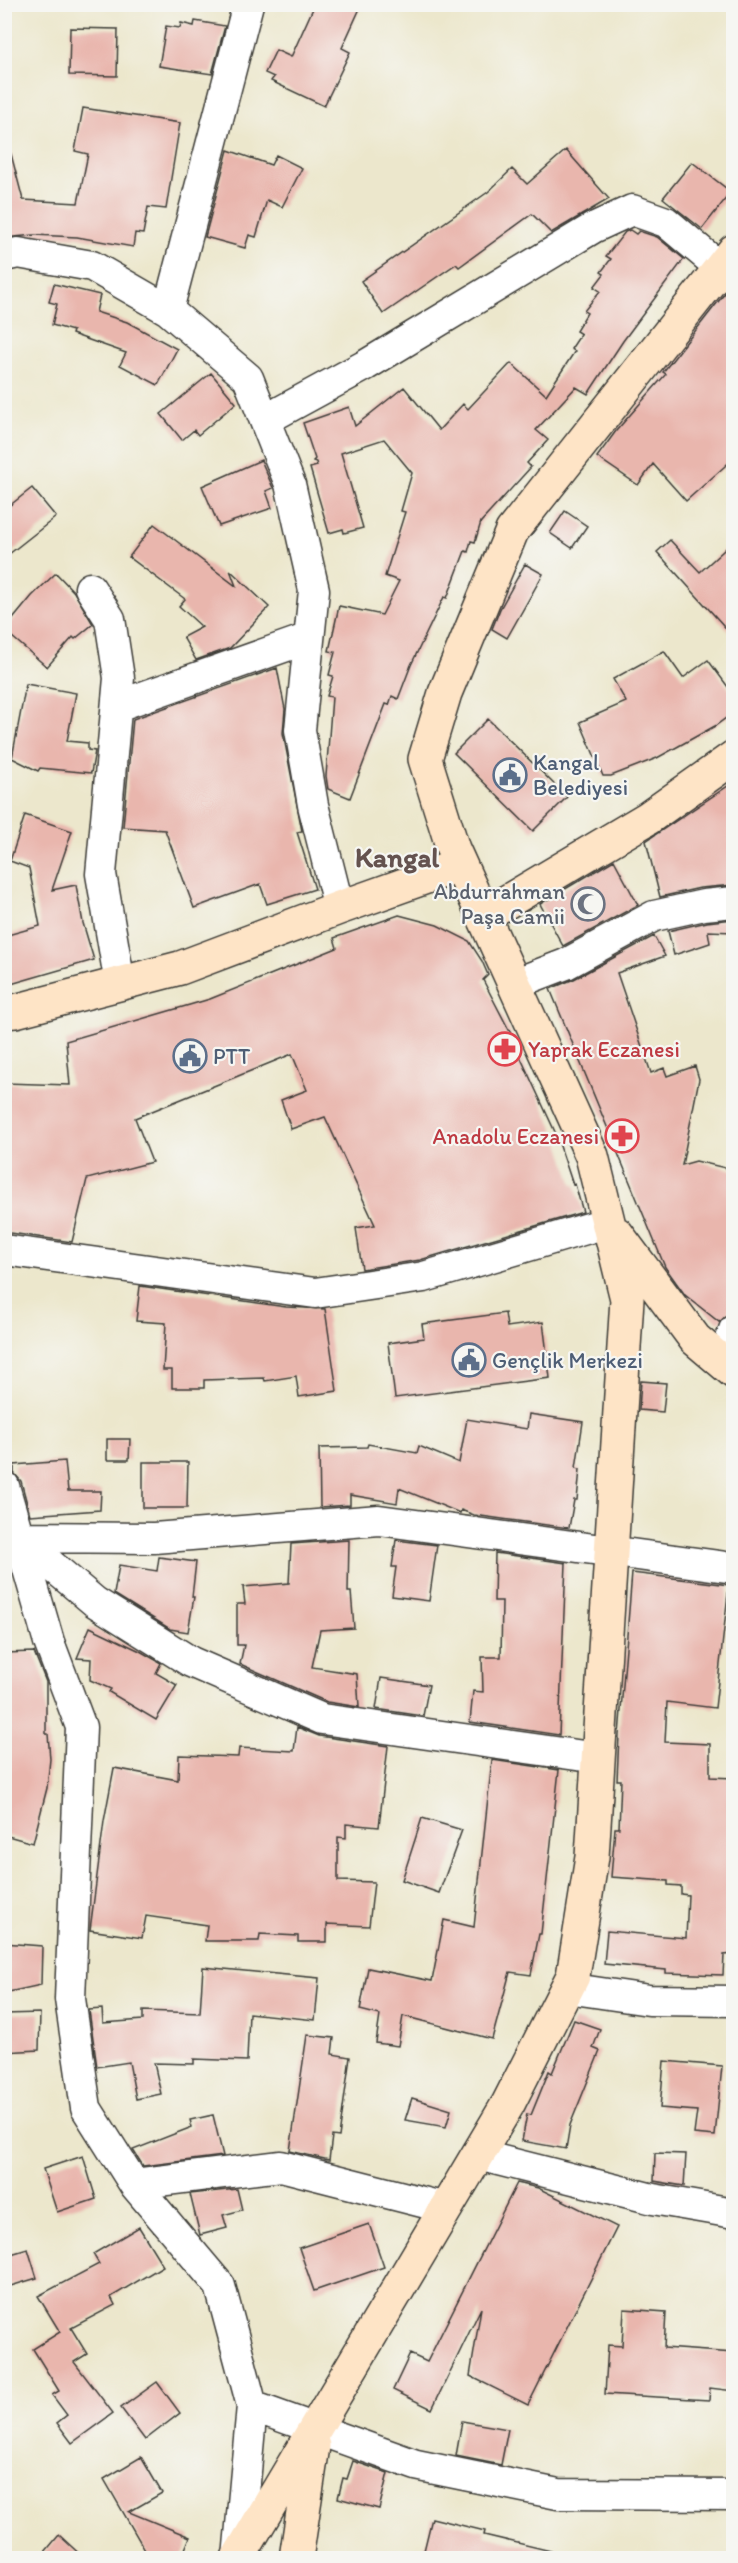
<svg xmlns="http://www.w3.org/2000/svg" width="738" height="2563" font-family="Itim,sans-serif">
  <rect width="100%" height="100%" fill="#f6f6f2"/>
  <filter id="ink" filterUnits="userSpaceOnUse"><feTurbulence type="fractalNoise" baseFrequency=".0167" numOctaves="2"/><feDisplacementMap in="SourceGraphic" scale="12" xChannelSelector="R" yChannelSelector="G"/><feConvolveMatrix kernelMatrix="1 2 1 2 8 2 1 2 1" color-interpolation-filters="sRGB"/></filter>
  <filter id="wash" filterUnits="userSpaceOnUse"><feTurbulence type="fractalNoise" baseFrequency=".008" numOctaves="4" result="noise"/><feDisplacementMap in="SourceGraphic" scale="24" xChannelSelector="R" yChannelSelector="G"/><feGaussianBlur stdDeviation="1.35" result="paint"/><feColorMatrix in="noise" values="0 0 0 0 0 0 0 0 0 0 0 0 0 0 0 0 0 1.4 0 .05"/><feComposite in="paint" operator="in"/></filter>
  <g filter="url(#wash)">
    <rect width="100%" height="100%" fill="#ece7cc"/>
    <g id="blocks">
      <!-- building -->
      <path fill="#e9b6ad" d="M315 4H362L342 48 350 52 324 106 271 81 274 77 265 73 276 50 291 57Z
        M195 21 225 26 212 74 159 66 166 26 180 28 181 23 194 26Z
        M70 28 118 29 117 76 69 75Z
        M83 108 180 123 166 209 148 207 143 234 135 233 133 247 77 237 34 235 4 238V155L11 154 23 200 78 203 88 154 75 151Z
        M228 150 271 165 276 155 302 168 282 207 267 200 256 237 249 235 245 248 205 237Z
        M566 150 609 199 551 233 532 214 459 267 456 264 383 314 361 281 488 192 512 169 527 184Z
        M692 162 731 192 702 229 663 198Z
        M630 230 636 234 639 231 657 237 684 259 623 341 588 394 576 387 536 430 548 440 527 463 531 467 481 522 475 542 471 541 468 552 465 551 447 598 444 597 411 665 398 699 392 696 389 705 386 704 350 798 328 789 326 776 332 697 327 696 333 676 329 675 335 652 329 651 339 606 382 615 399 581 385 576 405 512 401 511 412 473 384 439 341 453 363 528 344 533 343 529 329 533 310 468 317 466 316 462 313 461 315 459 303 423 349 407 355 426 404 387 439 430 463 404 468 409 511 363 546 395 575 351 571 349 581 334 576 331 587 313 584 311 600 291 594 287 604 274 601 272 611 259 606 256 625 232Z
        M54 284 100 295 96 312 127 322 177 349 158 385 120 365 126 353 72 334 73 331 52 325 57 304 49 302Z
        M725 293 734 296V458L686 501 653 464 638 485 597 457 616 431 666 374 663 372Z
        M211 373 236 403 198 435 194 430 182 440 161 414Z
        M261 460 273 488 266 491 272 508 219 526 202 486Z
        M32 488 56 517 4 558V510Z
        M565 511 587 526 572 548 550 533Z
        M154 524 236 586 230 570 269 607 230 648 196 660 183 637 202 627 179 606 185 599 129 557Z
        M670 540 700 572 734 541V637L657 552Z
        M525 564 543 574 507 638 492 629 500 609Z
        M56 573 74 592 93 624 75 639 73 637 47 667 4 630 32 596Z
        M664 651 683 678 708 660 734 695V712L715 726 657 758 611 776H603L580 722 626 702 613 679Z
        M277 668 285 709 283 733 302 831 297 832 315 889 267 904 260 884 194 908 165 830 123 827 133 719Z
        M26 684 76 693 67 741 88 743V750L95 751 91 773 40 768 38 771 12 758Z
        M488 719 567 797 533 831 454 753Z
        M734 782V885L700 888 660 897 646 841Z
        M25 815 72 831 52 890 76 885 83 923 94 960 4 986V936L40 926 29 868 10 861Z
        M614 860 638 905 563 946 540 904Z
        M399 915 437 925 469 941 482 961 488 975 483 980 521 1053 519 1054 556 1134 573 1185 575 1184 583 1212 420 1260 362 1269 356 1228 375 1225 325 1117 291 1129 281 1100 307 1090 292 1054 135 1118 152 1162 87 1179 72 1242 4 1232V1083L70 1085 66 1041 210 999 337 948 334 938Z
        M734 919V932L708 931 710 943 674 955 668 931 707 922Z
        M654 936 665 956 617 973 651 1073 664 1068 667 1076 695 1066 699 1079 682 1165 696 1161 734 1170V1289L728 1315 719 1322 685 1295 665 1267 550 989 574 979Z
        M140 1286 286 1307 325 1309 337 1391 299 1397 296 1376 265 1381 264 1378 204 1380V1388H172V1370H163L166 1323 136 1321Z
        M505 1313 507 1327 543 1322 550 1378 395 1398 388 1343 424 1338 422 1324Z
        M641 1381 666 1383 663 1412 639 1410Z
        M529 1414 583 1422 576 1468 580 1469 577 1500H574L569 1528 474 1515 461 1510 460 1513 399 1488 397 1503 350 1495V1505L320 1507 319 1448 367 1447 368 1444 417 1453 419 1446 459 1463 467 1419 527 1429Z
        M107 1439H130L129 1460H107Z
        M65 1461 68 1491H101L100 1510 30 1515 21 1481 14 1473V1465Z
        M143 1462H188L187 1508H143Z
        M349 1540 348 1592H351L354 1628 320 1630 312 1667 357 1674 359 1707 327 1702 240 1664 244 1645H237V1604H245L243 1587 289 1583 291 1544Z
        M396 1540 437 1545 429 1601 392 1596 396 1567H392Z
        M495 1553 566 1563 559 1735 470 1722 473 1691 483 1692 482 1657H501L502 1601H494Z
        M159 1557 196 1562 192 1597H194L188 1632 170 1629 114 1594 119 1565 157 1571Z
        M632 1573 729 1585 715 1708 667 1702 665 1742 710 1744V1777L734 1778V1954L724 1955 723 1975 666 1973V1970L604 1964 607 1931 686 1938 688 1895 681 1894V1886L668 1885V1881L611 1877 615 1828H619L621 1780H617L619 1735Z
        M90 1627 140 1651 161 1663 156 1673 177 1685 156 1720 109 1692 111 1689 90 1680 91 1659 77 1658Z
        M34 1652 46 1682V1734H48L50 1759 47 1788 33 1843 4 1835V1653Z
        M381 1678 429 1685 423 1716 376 1709Z
        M297 1727 319 1736 388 1746 379 1827 346 1824V1838L338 1837V1881L374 1882 369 1926 327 1924V1942H298V1936L260 1934 259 1941H205L207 1925 146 1916 142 1938 90 1930 104 1821 114 1768 178 1780 179 1755 238 1757 239 1748 294 1751Z
        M492 1760 559 1770 541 1934H539L531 1975 510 1972 492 2039 403 2016 398 2046 376 2043 380 2015 360 2010 368 1968 432 1981 444 1920 474 1927Z
        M422 1818 462 1830 439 1893 402 1880Z
        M4 1943 42 1946 41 1985 4 1993Z
        M203 1967 319 1978 315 2020 249 2013 247 2061 194 2059V2064L154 2063 161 2094 136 2099 129 2062 97 2067 89 2010 102 2009 103 2023 143 2020V2011L200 2013Z
        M40 2013 39 2050 4 2052V2014Z
        M574 2020 600 2029 593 2048 600 2051 570 2125 566 2149 522 2141 527 2114 531 2115 549 2071 552 2073Z
        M307 2035 334 2038 332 2054 350 2057 339 2137 332 2136 329 2160 290 2151Z
        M664 2061 722 2066 715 2136 694 2134 697 2111 660 2108Z
        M412 2098 451 2110 446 2127 405 2120Z
        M213 2115 223 2156 143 2166 133 2150 192 2127 190 2120Z
        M655 2153 686 2154 684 2186 654 2181Z
        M83 2156 96 2199 57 2212 43 2169Z
        M517 2183 538 2188 617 2227 528 2405 470 2376 481 2308 432 2409 393 2390 410 2354 427 2362Z
        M237 2189 242 2210 223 2215 227 2228 200 2235 190 2194Z
        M369 2224 384 2267 314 2291 299 2248Z
        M139 2227 163 2266 111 2297 115 2305 71 2328 87 2354 74 2362 113 2413 72 2443 57 2423 67 2415 52 2395 59 2391 33 2349 60 2332 38 2296 99 2264 93 2254Z
        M28 2249 37 2278 4 2288V2256Z
        M624 2309 666 2312 664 2348 734 2353V2391L710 2388 709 2400 605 2394 608 2345 622 2346Z
        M157 2382 180 2413 145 2440 121 2408Z
        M462 2421 508 2429 501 2465 456 2456Z
        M141 2457 162 2493 129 2512 190 2537 181 2559H150L104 2479Z
        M353 2461 388 2473 379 2509 338 2498 343 2478 347 2479Z
        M432 2518 485 2531 484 2535 551 2551 550 2559H422Z
        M59 2535 85 2559H39Z"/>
    </g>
  </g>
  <g filter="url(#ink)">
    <use href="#blocks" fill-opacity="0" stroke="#3b3a36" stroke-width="1.5"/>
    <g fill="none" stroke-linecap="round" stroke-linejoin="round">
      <defs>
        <path id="street" d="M4 256 18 253 92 266 168 310 248 378 290 484 314 590 300 730 313 805 339 908
          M168 310 248 4
          M265 420 366 365 593 228 632 210 666 222 734 279
          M90 588 110 619 119 678 101 874 120 984
          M117 706 309 638
          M514 984 566 964 654 916 704 905 734 902
          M4 1250 315 1293 424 1277 609 1222
          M723 1364 734 1330
          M4 1486 49 1642 81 1727 70 1999 86 2108 134 2184 220 2286 252 2406 238 2558
          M18 1537 154 1538 379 1520 734 1568
          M18 1537 95 1602 191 1662 322 1719 598 1758
          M567 1988 649 2000 734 2001
          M478 2155 653 2199 734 2213
          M134 2184 281 2166 446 2208
          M252 2406 416 2465 558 2494 734 2495"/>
        <path id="secondary" d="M483 916 648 818 734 757
          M4 1012 15 1011 180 968 339 908 460 865
          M617 1234 695 1339 734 1372
          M238 2558 508 2104 573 1976 592 1857 627 1299 592 1156 453 849 425 759 445 693 512 531 734 251
          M296 2558 313 2446"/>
      </defs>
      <!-- street casing -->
      <use href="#street" stroke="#3b3a36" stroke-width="33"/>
      <!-- secondary casing -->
      <use href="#secondary" stroke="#3b3a36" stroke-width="36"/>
      <!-- street -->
      <use href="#street" stroke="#fff" stroke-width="30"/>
      <!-- secondary -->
      <use href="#secondary" stroke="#fee4c6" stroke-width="33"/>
    </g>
  </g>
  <!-- icons -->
  <defs>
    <symbol id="civic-ring" viewBox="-11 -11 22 22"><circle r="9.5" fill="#f6f6f2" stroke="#5c6f8a" stroke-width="1.5"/><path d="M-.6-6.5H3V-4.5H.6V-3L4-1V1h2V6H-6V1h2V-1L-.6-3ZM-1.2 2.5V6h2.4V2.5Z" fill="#5c6f8a"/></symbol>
    <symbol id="mosque-ring" viewBox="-11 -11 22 22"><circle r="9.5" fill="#f6f6f2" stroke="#6b7280" stroke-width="1.5"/><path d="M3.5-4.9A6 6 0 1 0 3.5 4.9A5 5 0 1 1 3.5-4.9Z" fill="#6b7280"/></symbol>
    <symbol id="pharmacy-ring" viewBox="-11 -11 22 22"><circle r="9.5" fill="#f6f6f2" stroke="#e0444e" stroke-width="1.5"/><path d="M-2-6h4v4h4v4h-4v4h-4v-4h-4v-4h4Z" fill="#e0444e"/></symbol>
  </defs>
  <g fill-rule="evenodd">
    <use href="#civic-ring" x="491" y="756" width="38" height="38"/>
    <use href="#mosque-ring" x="569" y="885" width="38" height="38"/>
    <use href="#pharmacy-ring" x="486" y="1030" width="38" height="38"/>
    <use href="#civic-ring" x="171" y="1037" width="38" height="38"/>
    <use href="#pharmacy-ring" x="603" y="1117" width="38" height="38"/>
    <use href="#civic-ring" x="450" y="1341" width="38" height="38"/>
  </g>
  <g text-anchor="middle" stroke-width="4.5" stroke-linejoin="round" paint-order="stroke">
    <!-- service labels -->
    <g font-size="22" fill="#4e5e75" stroke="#f6f6f2" text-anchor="start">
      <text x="533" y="770">Kangal<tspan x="533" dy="25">Belediyesi</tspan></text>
      <text x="213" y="1064">PTT</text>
      <text x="492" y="1368">Gençlik Merkezi</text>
    </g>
    <!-- worship labels -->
    <g font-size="22" fill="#5b616d" stroke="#f6f6f2" text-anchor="end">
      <text x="565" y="899">Abdurrahman<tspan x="565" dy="25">Paşa Camii</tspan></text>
    </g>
    <!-- health labels -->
    <g font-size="22" fill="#be3a42" stroke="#f6f6f2" text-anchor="start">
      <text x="528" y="1057">Yaprak Eczanesi</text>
      <text x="599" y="1144" text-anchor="end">Anadolu Eczanesi</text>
    </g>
    <!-- district labels -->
    <g font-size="28" font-weight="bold" fill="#64524f" stroke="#f6f6f2">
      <text x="397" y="867">Kangal</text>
    </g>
  </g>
  <!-- margin -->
  <rect width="738" height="2563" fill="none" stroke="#f6f6f2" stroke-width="24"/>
</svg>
